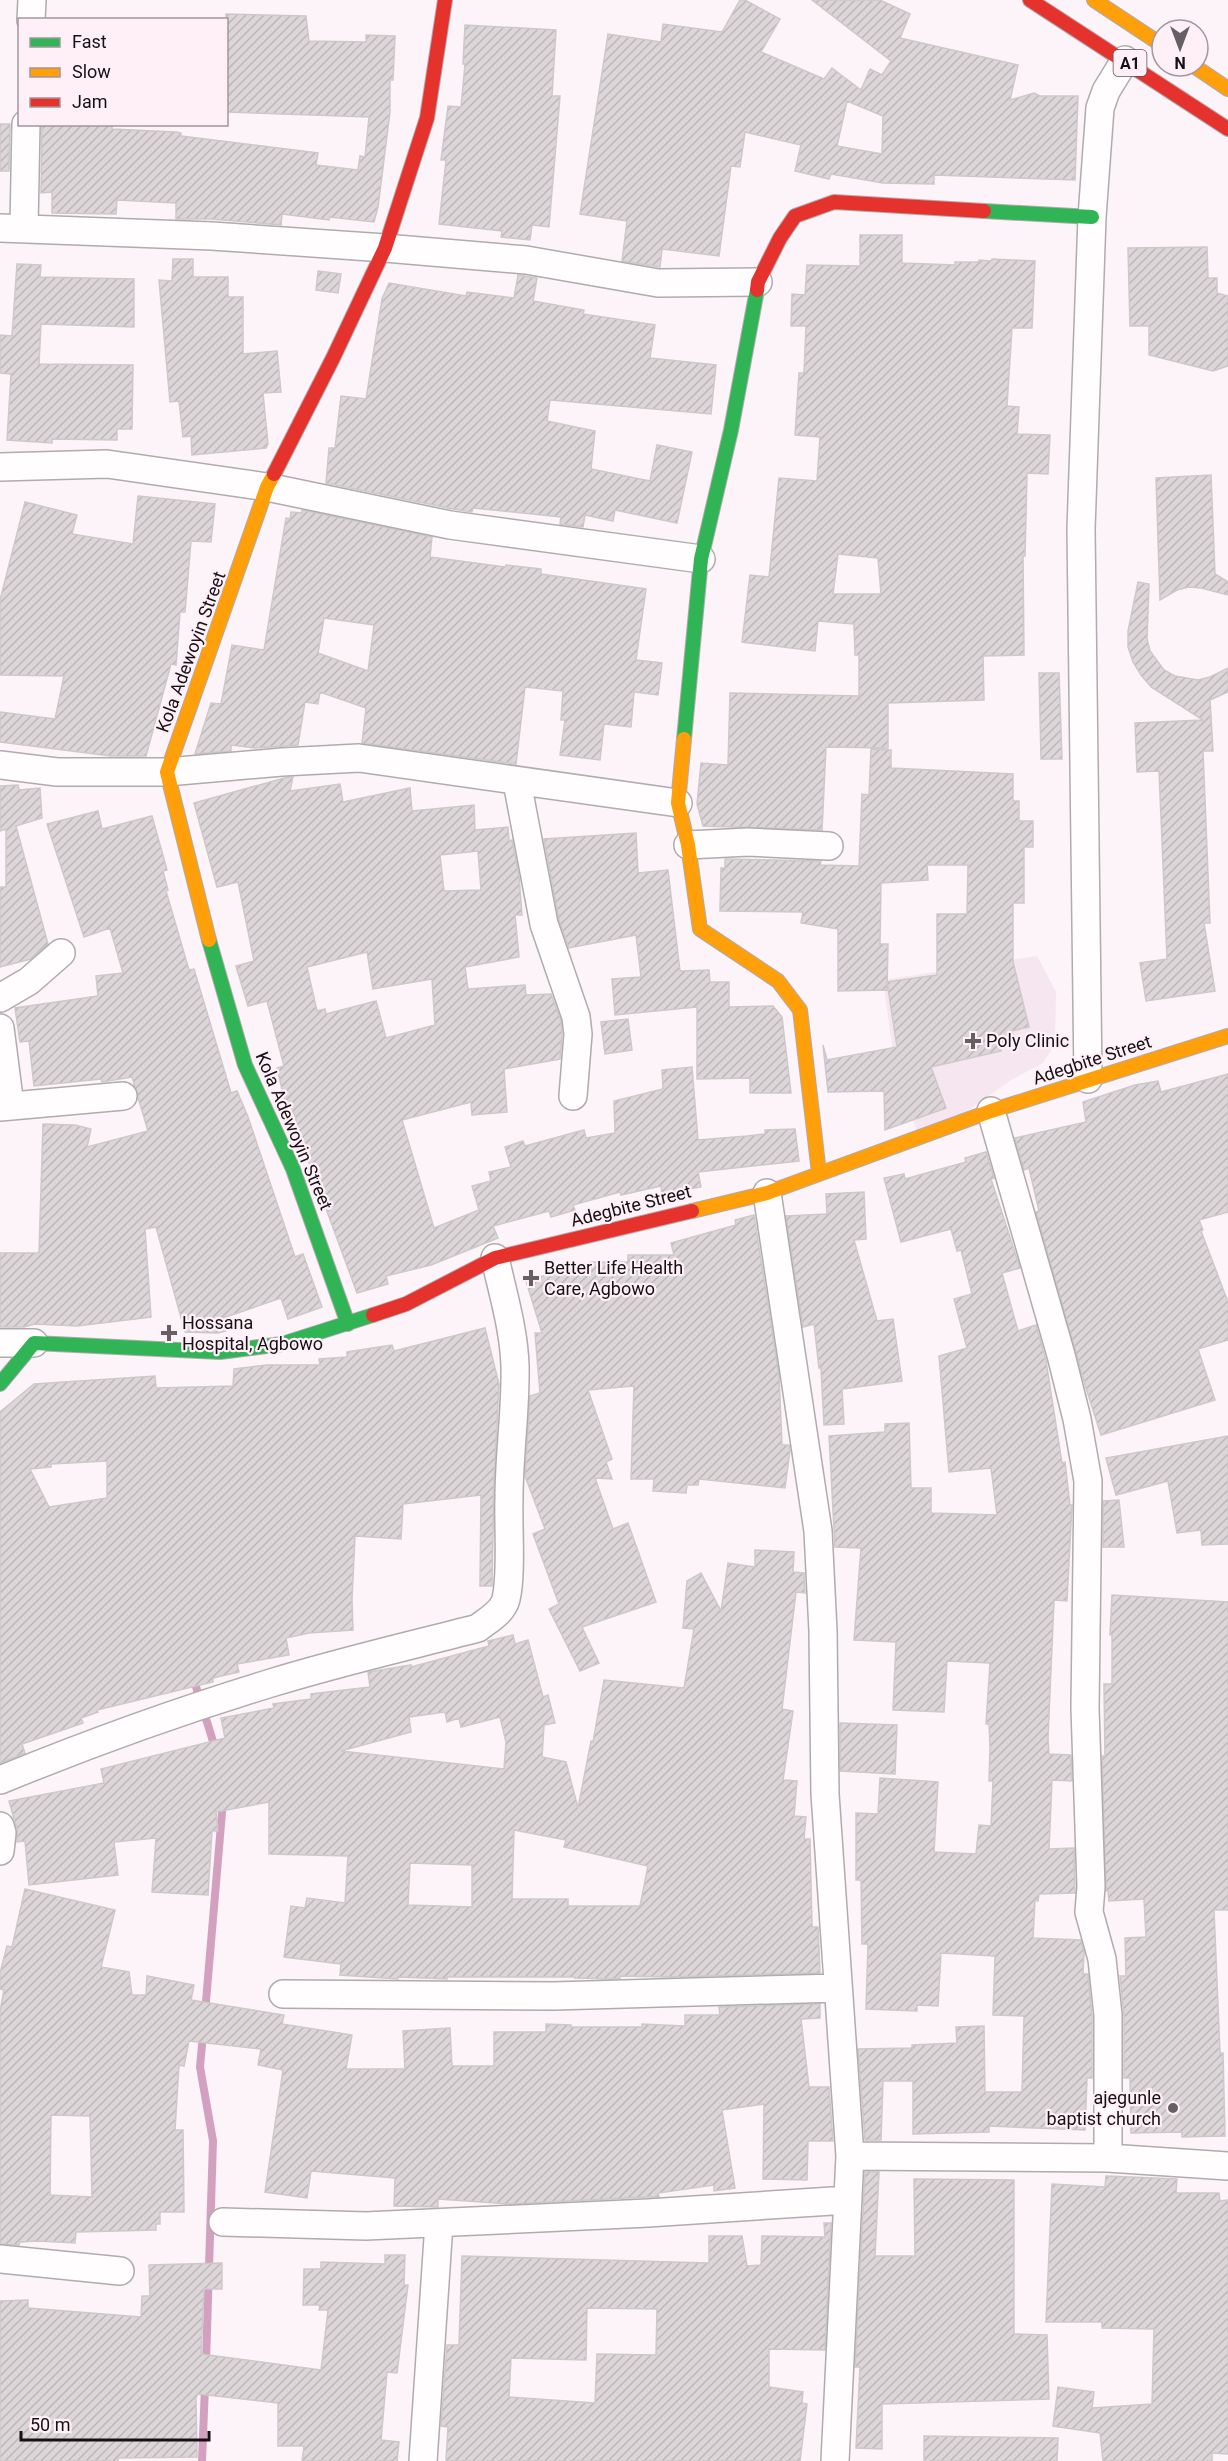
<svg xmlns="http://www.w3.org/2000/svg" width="1228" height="2461" font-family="Roboto,sans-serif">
  <defs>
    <pattern id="building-hatch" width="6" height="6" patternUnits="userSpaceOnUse" patternTransform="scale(1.5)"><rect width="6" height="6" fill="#dcd6d9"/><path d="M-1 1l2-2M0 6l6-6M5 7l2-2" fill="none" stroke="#bcb7b9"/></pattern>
  </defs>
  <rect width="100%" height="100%" fill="#fcf4f8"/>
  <!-- built -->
  <path fill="#f5e6ef" d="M1037 956 1056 992 1055 1044 1043 1063 1011 1080 963 1114 917 1131 896 1074 883 980Z"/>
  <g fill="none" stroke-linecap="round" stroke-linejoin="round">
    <!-- stream -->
    <path stroke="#d3a1bf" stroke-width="8" d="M193 1677 216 1751
      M205 2013 223 1801
      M203 2034 200 2067 213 2141 206 2362
      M202 2461 205 2386"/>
  </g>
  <!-- building -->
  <path fill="url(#building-hatch)" stroke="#cec8cb" stroke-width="1.5" fill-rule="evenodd" d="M740 0H745L780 19 761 52 824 79 832 68 861 90 870 69 882 75 891 61 812 0H880L910 14 900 38 1018 65 1010 100 1034 93 1040 96H1078L1075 180 934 175V184L883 183 831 174 829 179 795 171 801 145 745 132 740 167 731 166 719 256 662 249 660 267 622 261 627 221 580 214 608 34 661 42 663 24 722 32ZM847 101 883 116 882 154 837 146Z
    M226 14 306 16 309 41 366 42V35L395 36 393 80H390V112L378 207 374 222 330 217 329 220 282 214 281 225 211 219H176V203L117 200 116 214 52 213V192L41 193 42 124H112V129L176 132 181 133V136L318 153 316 165 358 170 360 156 365 157 369 117 226 112Z
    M465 25 556 30 552 96H560L549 227 532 225 530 240 501 237 502 231 439 224 446 160H441L448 106 461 107 465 64H463Z
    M0 124H10L9 171H0Z
    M860 235H902V263L955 265V262H979V260L991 261 992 259 1035 261 1032 328H1012L1007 406 1019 407 1017 434 1050 435 1048 474 1027 473 1025 556H1023L1024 655 983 656 984 700 888 703V748L826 747 822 830 703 826 697 804 701 763 728 765 730 693 859 696V655H855L854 624 818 621 815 651 742 642 750 575 769 577 779 478 817 481 820 437 795 435 799 373H804L806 326H791L792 294 805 295 807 265 860 266ZM838 554 878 558 881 594H833Z
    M1207 247 1208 278H1217V293L1228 296V366L1213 371 1149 355V326H1130L1128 248Z
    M173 259H193V277H228V297H243V354L277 351 281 392 263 393 268 444 266 448 192 455 191 436 183 437 179 401 170 402 159 280 172 281Z
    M17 264 41 265 40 277 134 279V327L41 324 39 364 133 365 132 429H117V440L52 439V443L7 440 11 374 0 373V335L12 336Z
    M318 271 341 274 338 293 316 290Z
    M518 275 537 278 533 301 584 310 583 314 655 325 650 358 716 365 711 414 550 400 547 421 595 431 591 469 650 481 657 445 692 452 677 523 615 510 613 521 585 515 583 527 560 524 561 517 473 508 472 512 453 509 326 483 329 448H335L341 396 366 399 382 299 389 283 466 296 467 292 514 298Z
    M1211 475 1215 574 1228 582V595L1201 588 1189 587 1177 590 1160 600 1156 478Z
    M138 496 215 504 211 542 191 541 185 612H180L176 665 171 664 146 756H111L0 742V712L55 719 64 676 0 675V600L25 502 77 515 72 534 133 544Z
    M302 510 432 537 430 557 505 567 506 565 541 569V574L646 589 636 660 662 663 658 695 634 692 631 727 604 724 600 760 560 755 565 720H561L563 691 525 687 516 764 362 743 366 708 320 692 318 704 305 702 298 745 255 748 231 745V751L195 754 211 703 221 704 232 645 264 650 286 518 290 519 291 512 302 513ZM324 618 374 625 368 671 318 653Z
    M1138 582 1149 584 1147 639 1150 651 1164 670 1175 676 1198 680 1210 677 1228 668V692L1210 700 1213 751H1203L1210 923H1204L1215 991 1146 1001 1140 963 1167 959 1159 771 1137 772 1135 723 1203 720 1151 687 1141 675 1133 662 1128 647V631Z
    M1039 673H1059L1062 759H1041Z
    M871 749 891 750V768L1013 774V801H1019V821H1033V847H1024V903H1013V962L1029 1027 1012 1031 1015 1043 1000 1047 1001 1051 931 1067 946 1108 885 1130 884 1091 828 1092 823 1045 827 1060 897 1047 887 982 937 975V914H967L968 865H927L928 880 881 883 880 944H888L887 990 838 991V929L801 923 803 912 720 911 721 868H725V859L821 861 820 865 859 866 862 794 869 795Z
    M288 777H293L290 791 340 784 343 802 410 788 412 811 474 805 475 830 508 827 509 841 512 840 519 876 522 915H515L519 957 465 967 468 989 525 985 526 995 551 994 561 1021 562 1034 560 1059 504 1069 507 1112 472 1115 471 1102 402 1120 434 1228 479 1210 472 1186 491 1181 489 1172 511 1167 505 1147 523 1141 525 1146 584 1130 586 1138 615 1133 614 1101 663 1089 662 1070 692 1067 698 1140 747 1136 765 1134V1130L795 1129 799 1161 698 1172 701 1187 662 1194 661 1186 621 1195 620 1192 573 1205 575 1210 551 1217 549 1211 493 1226 498 1238 431 1265 386 1276 388 1284 357 1293 303 1146 294 1113 288 1114 287 1111 277 1068 284 1066 267 1001 248 1006 236 966 254 961 238 882 217 887 194 803ZM478 851 481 890 444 891 440 855ZM367 952 373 989 432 979 435 1025 386 1038 376 1001 326 1014 325 1009 317 1011 307 967Z
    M18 785 19 790 40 788 42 818 16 826 48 944 31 959 0 967V887H6V829L0 831V786Z
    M98 811 102 829 152 816 167 870 163 871 168 890 166 891 189 970 194 969 231 1093 237 1091 248 1117 295 1257 303 1254 322 1307 288 1319 281 1298 223 1318 226 1331 218 1333 185 1332 156 1227 145 1229 151 1317 77 1326 35 1324 24 1327H0V1253H39L43 1124 75 1125 91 1129 87 1147 148 1131 132 1077 102 1082 101 1079 34 1086 29 1041 20 1042 15 1008 98 996 96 976 123 973 110 928 84 937 47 824Z
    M636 833 638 873 668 870 680 971 709 970 710 982H729V1007L773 1006 782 1017 791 1093H750V1078L697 1079V1007L615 1015 612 979 641 977 636 935 569 948 559 920 544 839Z
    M628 1019 632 1050 605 1054 601 1022Z
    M1228 1074V1212L1199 1220 1203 1230 1201 1231 1228 1302V1340L1198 1349 1215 1400 1101 1435 1086 1388 1036 1212 1039 1211 1029 1168 1024 1170 1015 1138 1086 1122 1083 1102 1135 1085 1158 1081 1161 1092Z
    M986 1152 994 1178 991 1179 1020 1268 1002 1273 1018 1331 1036 1325 1046 1361 1062 1463 1065 1462 1070 1505H1072L1067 1601 1054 1600 1048 1738 1049 1754 1071 1755 1072 1781 1052 1780 1049 1849 1074 1848 1075 1893 1039 1894 1038 1901 1035 1900 1033 1938 1081 1940 1084 1953 1083 1974H1088L1092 2016V2078H1087L1085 2130 989 2126V2132L913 2134V2081H883L881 2140H865L858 2049 912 2048V2045L957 2043 956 2027 984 2026 985 2092H1022L1024 2016 993 2015 995 1956 941 1953 938 2006 917 2005V2011L866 2009 868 1944H862L861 1880H856V1813L878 1814 880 1778 938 1782 934 1852 976 1854 979 1825 991 1826 993 1781H989L990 1748 989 1724H986L990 1663 947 1661 944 1712 893 1710 896 1642 854 1640 861 1548 835 1547 829 1436 885 1432V1424L909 1423 911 1488H931V1513L997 1515 991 1468 949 1472 939 1356 967 1348 954 1299 972 1294 961 1250 957 1251 951 1229 901 1242 884 1178 904 1174 905 1179 966 1162 965 1158Z
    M864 1192 866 1239 854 1240 877 1321 893 1319 902 1381 842 1389 844 1424 824 1425 821 1368H819L814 1324 803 1327 786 1216 827 1214 826 1194Z
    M754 1215 779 1376 782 1445H789L790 1450 785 1488 699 1479 698 1485H687L686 1493 653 1491 654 1479H631L634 1386 588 1390 612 1459 606 1462 612 1479 595 1478 613 1529 628 1523 656 1602 582 1627 599 1663 580 1671 549 1609 559 1604 533 1534 545 1529 525 1476 530 1396 540 1393 535 1333H542L526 1281 591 1262H628V1255H674L671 1243 736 1225 735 1220Z
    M485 1328 499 1384 494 1481 492 1586H480L481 1495 403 1504 401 1539 355 1536 352 1599 353 1630 309 1633 286 1638 289 1655 237 1664 239 1672 213 1678V1682L97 1710 98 1712 81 1718 83 1723 22 1744 25 1753 0 1763V1412L34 1384 155 1376 156 1388 233 1386 234 1369 267 1365H320L319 1359 347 1357V1352L392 1345 394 1351ZM107 1461V1498L49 1507 30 1469 51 1467V1464Z
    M1228 1436V1544L1202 1545 1201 1530 1177 1533 1168 1481 1116 1495 1106 1458Z
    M1119 1500 1124 1547H1103V1501Z
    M755 1550 794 1552 793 1572 804 1573 805 1593 796 1592 782 1709 793 1711 783 1780 797 1781 794 1816 806 1817 804 1839H810L812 1927H818L820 1973 669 1977 620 1976V1978L611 1979 575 1978V1977H447V1979L398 1977V1979L340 1975 341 1964 284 1957 291 1906 305 1908 307 1898 345 1903 348 1856 269 1854V1802L216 1812 218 1831H212L208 1895 152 1892 156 1838 114 1842 118 1875 29 1885 25 1841 17 1842V1829L9 1801 104 1783 101 1769 225 1738 221 1718 274 1708 273 1704 311 1699V1694L370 1687 368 1672 411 1665V1667L489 1646 488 1641 513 1635 515 1644 528 1640 543 1697 548 1695 555 1723 544 1725 542 1757 566 1762 578 1808 591 1741 593 1742 604 1680 684 1688 694 1629 683 1628 687 1581 701 1573 721 1611 728 1563 755 1567ZM445 1712 447 1722 459 1718 461 1727 500 1717 506 1742 504 1769 341 1751 411 1732 409 1717ZM514 1830 566 1840 564 1847 648 1866 640 1906H568V1899H512ZM410 1863 472 1865V1907L408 1905Z
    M1112 1595 1228 1602V1910H1214L1220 2053H1223L1225 2136 1182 2137V2132L1131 2133 1130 2078H1124V2015L1120 1976H1126L1125 1938 1146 1937 1144 1899 1109 1901 1108 1891H1106L1102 1756H1105L1104 1684H1112V1635H1110Z
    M840 1723 897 1725 895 1774 840 1771Z
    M25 1889 115 1910 101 1967 129 1972 132 1995H146L147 1976 194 1985 191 2000 284 2015 282 2024 352 2035 346 2069H405L403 2031 450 2028 452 2066H494V2032H546V2024L571 2025V2027H642V2024L685 2026V2015H720L719 2007 820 2004V2018L801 2019 809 2087H829L833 2141H808L807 2180 763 2179 764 2104 722 2110 735 2188 714 2191V2185L658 2193 659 2197H647L510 2204 438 2199V2207L394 2206 395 2178 311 2171 307 2198 265 2192 283 2070 258 2065 261 2049 189 2041 184 2066 179 2065 175 2130H183L184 2212H160V2224H156V2230L76 2232 75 2243 39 2241 20 2242 19 2245 0 2244V2011L4 1990 0 1989V1973L7 1946 12 1947ZM51 2115 90 2116 92 2197 50 2195Z
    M865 2172H879L875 2256H915L914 2179 1014 2180V2334L1047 2335 1049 2399 882 2404V2449L856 2448 860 2367H855Z
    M1106 2176 1177 2179 1176 2193H1219L1220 2201 1228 2200V2454L1212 2453V2461H1103L1100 2433 1053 2426 1058 2387 1094 2392 1092 2408 1152 2404 1154 2329 1102 2328V2322H1046L1052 2184 1105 2187Z
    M824 2223H831L825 2350 769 2349V2387L803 2392 802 2403 807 2404 800 2461H446L448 2427 441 2426 447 2345H459L462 2256 709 2263V2236H742L747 2266 761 2265 762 2236 825 2237ZM587 2308 657 2309 656 2355 597 2354 595 2403 509 2397 511 2358 586 2360Z
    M385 2255H405L404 2285H408L397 2373 387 2372 381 2440 399 2442 397 2461H302L304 2446H278V2403L198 2394 196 2398 197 2457 118 2458V2461H0V2301L28 2300V2308L141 2317 142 2296H150L149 2265 222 2263V2289H204L201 2354 321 2370 328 2310H319L320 2305H303L304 2269H321V2262L385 2264Z
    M924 2436 1058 2438 1057 2461H924Z"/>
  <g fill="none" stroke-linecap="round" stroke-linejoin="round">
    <defs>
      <path id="street" d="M31 20 32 0
        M24 227 26 124
        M0 228 212 236 385 248 526 260 658 283 758 282
        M0 467 107 464 267 487 450 525 701 559
        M0 765 57 772H167L282 762 359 758 678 803
        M517 782 544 924 576 1017 578 1034 573 1096
        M688 845 748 842 829 846
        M0 998 29 981 61 953
        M0 1028 10 1106
        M1088 1079 1081 529 1092 217 1100 108 1106 91 1125 60
        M0 1107 123 1096
        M991 1111 1061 1355 1077 1419 1088 1481 1085 1708 1091 1887 1089 1912 1102 1959 1108 2015V2158
        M767 1193 818 1531 823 1631 825 1794 850 2156 835 2461
        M0 1343H34
        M0 1780C88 1744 179 1711 271 1683 339 1662 409 1646 478 1628 488 1620 503 1612 506 1599 512 1574 508 1526 509 1498 509 1454 516 1410 515 1366 514 1330 503 1294 495 1258
        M0 1826 2 1833 0 1851
        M283 1994 554 1996 837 1988
        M850 2156 1108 2158 1228 2166
        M223 2222 366 2226 648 2213 848 2200
        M0 2259 120 2271
        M423 2461 439 2223"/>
      <path id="fast" d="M984 211 1092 217
        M684 739 701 559 731 430 757 290
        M209 940 245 1065 293 1169 348 1324
        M0 1384 34 1343 220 1352 282 1344 373 1315"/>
      <path id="slow" d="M1094 0 1162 45
        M1194 66 1228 89
        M684 739 678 803 688 845 700 929 778 981 800 1010 819 1173
        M209 940 167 772 267 487 274 474
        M692 1211 767 1193 991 1111 1228 1036"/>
      <path id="jam" d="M1030 0 1228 129
        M757 290 758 282 780 238 795 216 834 202 984 211
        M274 474 333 358 385 248 427 118 445 0
        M373 1315 406 1304 495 1258 692 1211"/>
    </defs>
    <!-- street casing -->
    <use href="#street" stroke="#b1aaae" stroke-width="30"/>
    <!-- fast casing -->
    <use href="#fast" stroke="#b1aaae" stroke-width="16"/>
    <!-- slow casing -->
    <use href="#slow" stroke="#b1aaae" stroke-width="16"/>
    <!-- jam casing -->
    <use href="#jam" stroke="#b1aaae" stroke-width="16"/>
    <!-- street -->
    <use href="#street" stroke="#fffdfe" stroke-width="27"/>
    <!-- fast -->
    <use href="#fast" stroke="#30b455" stroke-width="14"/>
    <!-- slow -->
    <use href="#slow" stroke="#ff9f0a" stroke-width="14"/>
    <!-- jam -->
    <use href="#jam" stroke="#e5322d" stroke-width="14"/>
  </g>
  <!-- markers -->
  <g fill="#666064" stroke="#fff0f8" stroke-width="2">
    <path d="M970 1032h6v6h6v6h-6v6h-6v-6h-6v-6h6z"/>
    <path d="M528 1269h6v6h6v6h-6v6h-6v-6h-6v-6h6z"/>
    <path d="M166 1324h6v6h6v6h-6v6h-6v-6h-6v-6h6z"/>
    <circle cx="1173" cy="2108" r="6"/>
  </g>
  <g text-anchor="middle" stroke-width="4.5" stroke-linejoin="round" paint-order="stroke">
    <!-- shield labels -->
    <rect fill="#fff0f8" stroke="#5c5458" stroke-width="1.5" x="1113.5" y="50" width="33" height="26" rx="4.5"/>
    <g font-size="16" font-weight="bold" fill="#161114">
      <text x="1130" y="69">A1</text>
    </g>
    <!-- street labels -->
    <g font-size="18" fill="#161114" stroke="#fff0f8">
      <text transform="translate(191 652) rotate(-70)" y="6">Kola Adewoyin Street</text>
      <text transform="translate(1092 1060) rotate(-18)" y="6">Adegbite Street</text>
      <text transform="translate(294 1131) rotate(67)" y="6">Kola Adewoyin Street</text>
      <text transform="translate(631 1206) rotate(-14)" y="6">Adegbite Street</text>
    </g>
    <!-- poi labels -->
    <g font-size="18" fill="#161114" stroke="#fff0f8" text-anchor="start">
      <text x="986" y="1047">Poly Clinic</text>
      <text x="544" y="1274">Better Life Health<tspan x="544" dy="21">Care, Agbowo</tspan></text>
      <text x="182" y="1329">Hossana<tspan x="182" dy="21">Hospital, Agbowo</tspan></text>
      <text x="1161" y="2104" text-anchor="end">ajegunle<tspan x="1161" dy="21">baptist church</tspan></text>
    </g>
  </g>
  <!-- legend -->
  <rect x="18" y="18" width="210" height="108" fill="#fff0f8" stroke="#a2979d" stroke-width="1.5"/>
  <rect x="30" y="38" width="30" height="9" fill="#30b455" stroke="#a2979d" stroke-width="1.5"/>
  <text x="72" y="48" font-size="18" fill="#161114">Fast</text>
  <rect x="30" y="68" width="30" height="9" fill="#ff9f0a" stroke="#a2979d" stroke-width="1.5"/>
  <text x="72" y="78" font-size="18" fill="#161114">Slow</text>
  <rect x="30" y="98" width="30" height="9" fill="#e5322d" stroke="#a2979d" stroke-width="1.5"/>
  <text x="72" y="108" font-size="18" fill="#161114">Jam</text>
  <!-- north arrow -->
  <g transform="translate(1180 48) rotate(180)"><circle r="28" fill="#fff0f8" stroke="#a2979d" stroke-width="1.5"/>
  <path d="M0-4.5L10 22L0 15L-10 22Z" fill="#666064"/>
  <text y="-9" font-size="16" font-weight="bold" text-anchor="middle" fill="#161114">N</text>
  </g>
  <!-- scale -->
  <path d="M21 2431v9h188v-9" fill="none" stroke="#161114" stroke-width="3"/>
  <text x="30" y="2431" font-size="18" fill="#161114" stroke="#fff0f8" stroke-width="4.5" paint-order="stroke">50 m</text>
</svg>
